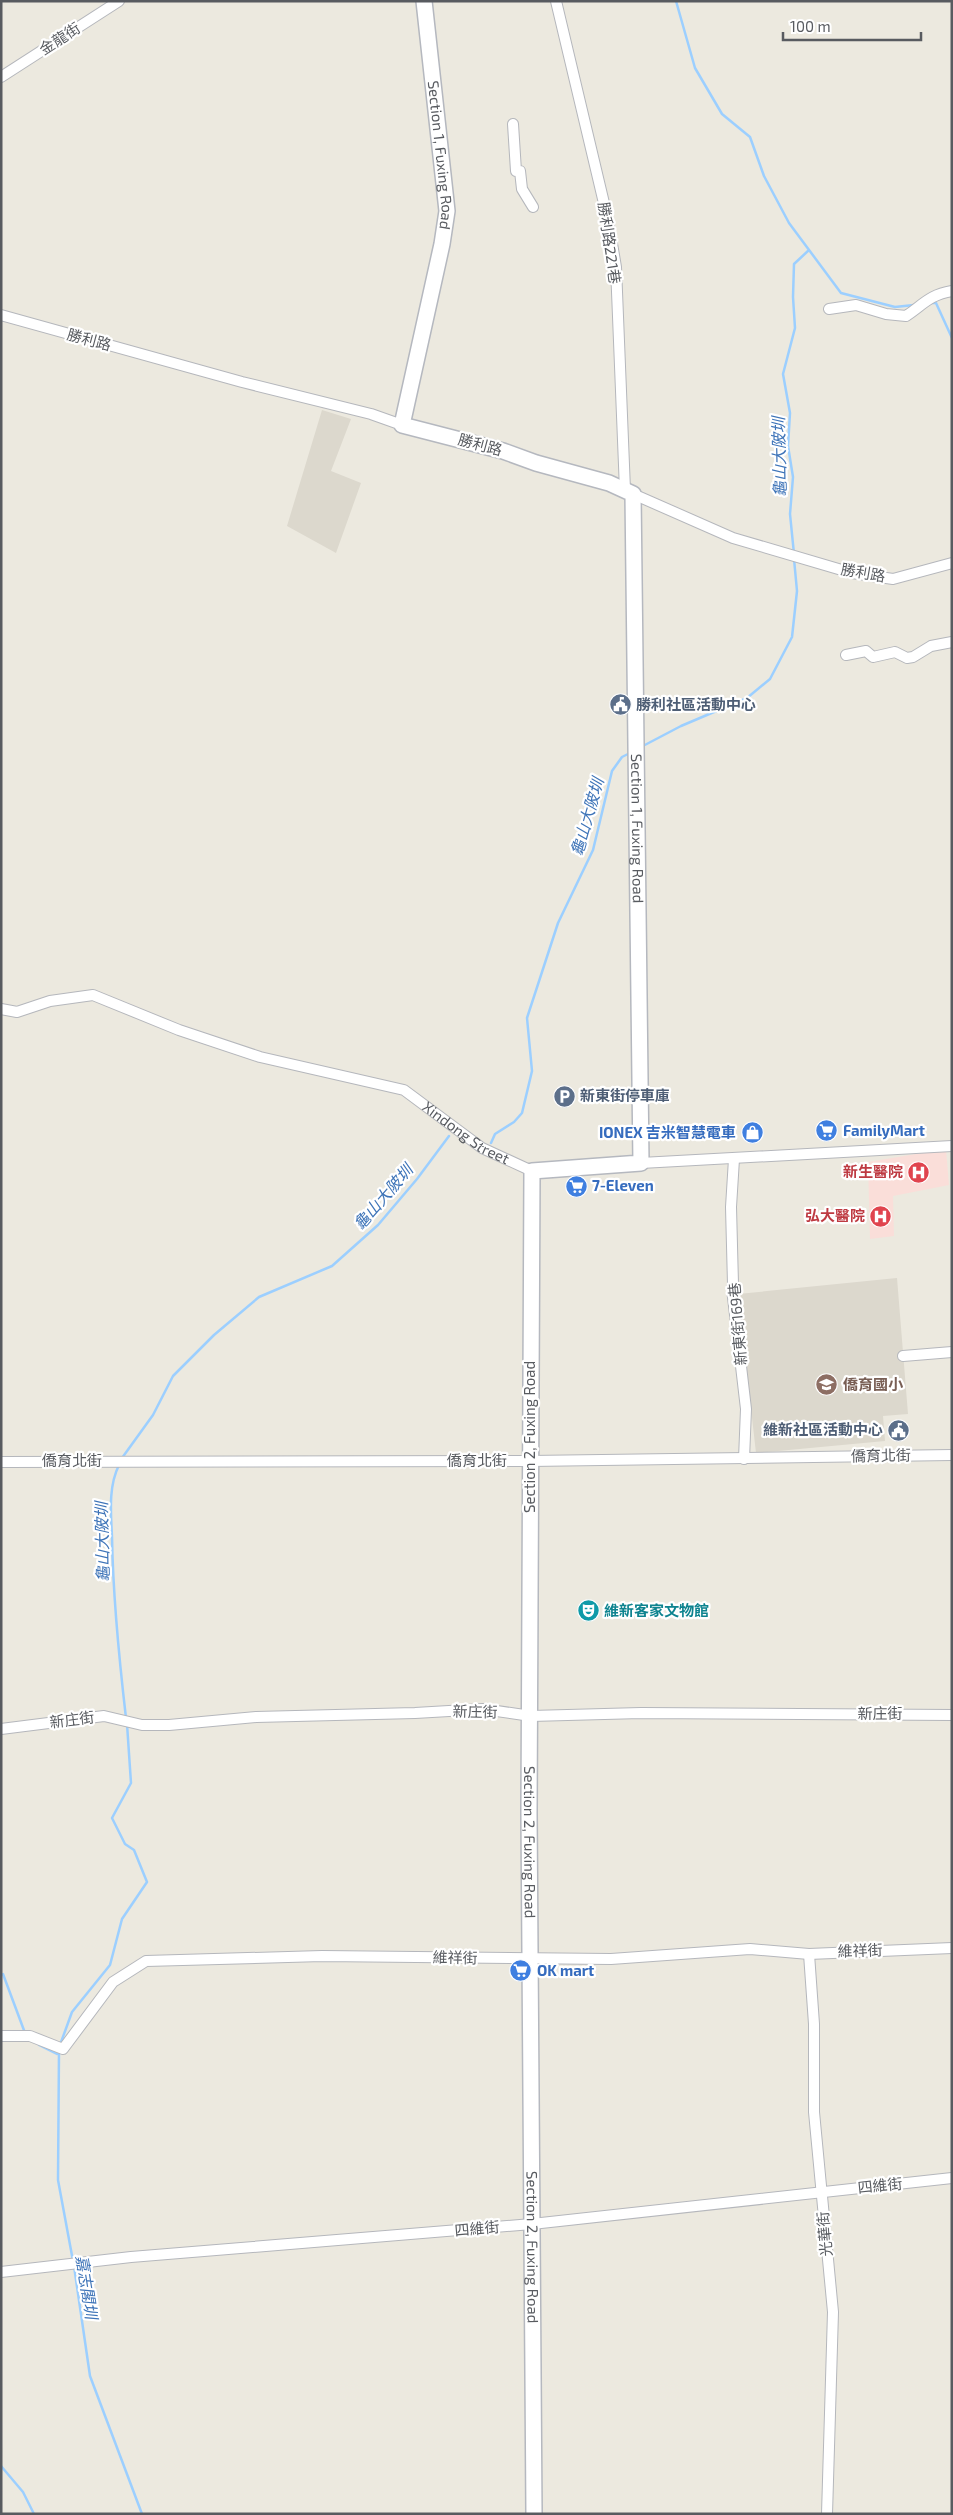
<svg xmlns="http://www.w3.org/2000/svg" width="953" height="2515" font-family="'Exo 2','Noto Sans TC',sans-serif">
  <rect width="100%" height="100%" fill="#ece9df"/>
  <!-- education -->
  <path fill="#dcd8cd" d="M322 410 351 419 331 471 361 483 336 553 287 526Z
    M897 1278 908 1414 883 1416 885 1441 756 1453 738 1294Z"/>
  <!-- medical -->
  <path fill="#faded9" d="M946 1149 949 1185 893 1196 894 1236 870 1239 868 1162Z"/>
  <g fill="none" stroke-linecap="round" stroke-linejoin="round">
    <!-- stream -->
    <path stroke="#9ccfff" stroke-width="2.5" d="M676 1 695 68 722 114 750 137 764 176 789 223 841 293 895 307 914 305
      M929 303H936L952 338
      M794 554 790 514 793 477 788 446 790 413 783 374 795 328 793 297 794 264 809 250
      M641 747 681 726 747 698 770 679 792 637 797 591 794 559
      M491 1143 495 1134 514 1122 522 1113 532 1071 527 1018 558 923 593 850 612 771 622 757 630 753
      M122 1458 153 1415 173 1376 214 1335 259 1297 332 1266 378 1225 417 1179 449 1136
      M119 1465C108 1487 111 1514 112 1537 113 1598 119 1658 126 1718
      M1 1975 3 1974 25 2033
      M39 2045 57 2054
      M60 2045 72 2012 110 1965 122 1919 147 1882 134 1850 125 1844 112 1818 131 1783 127 1724
      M59 2050 58 2180 73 2261
      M74 2266 90 2376 142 2514
      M1 2466 23 2492 34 2514"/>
    <defs>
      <g id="street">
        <path d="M556 1 608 220 616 267 625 490"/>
        <path d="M1 77 119 1"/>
        <path d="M513 124 516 171H520L522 189 533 207"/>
        <path d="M829 309 856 305 886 314 906 316C924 304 929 295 952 291"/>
        <path d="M1 315 242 382 371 414 402 425"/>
        <path d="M633 494 733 538 852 573 893 579 952 563"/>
        <path d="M846 655 866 651 873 657 895 652 907 658 913 657 931 646 952 642"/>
        <path id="s1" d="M1 1009 17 1012 50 1001 93 995 179 1030 260 1057 404 1090 482 1148 532 1171"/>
        <path d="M734 1159 731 1207 733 1284 732 1289 746 1409 744 1459"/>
        <path d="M641 1163 952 1146"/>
        <path d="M903 1356 952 1352"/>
        <path d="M1 1462 530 1461 952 1455"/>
        <path d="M1 1729 104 1716 142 1725H169L256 1717 415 1713 483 1709 531 1716 641 1713 952 1715"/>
        <path d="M809 1954 814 2024V2112L833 2312 827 2514"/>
        <path d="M1 2036H30L63 2049 113 1982 146 1961 322 1956 611 1959 750 1949 809 1954 952 1948"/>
        <path d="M1 2272 131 2257 532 2224 952 2178"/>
      </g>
      <g id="secondary">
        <path id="s2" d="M424 1 447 211 442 244 402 425 503 451 536 463 609 483 633 494 641 1163 532 1171 529 1813 534 2514"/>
      </g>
    </defs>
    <!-- street casing -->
    <use href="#street" stroke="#b5b7bc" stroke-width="12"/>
    <!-- secondary casing -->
    <use href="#secondary" stroke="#b5b8bf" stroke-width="18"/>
    <!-- street -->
    <use href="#street" stroke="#fff" stroke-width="10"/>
    <!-- secondary -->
    <use href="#secondary" stroke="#fff" stroke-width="15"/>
  </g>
  <!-- icons -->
  <defs>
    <symbol id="civic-disc" viewBox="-11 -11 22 22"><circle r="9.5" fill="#5c6f8a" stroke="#fff"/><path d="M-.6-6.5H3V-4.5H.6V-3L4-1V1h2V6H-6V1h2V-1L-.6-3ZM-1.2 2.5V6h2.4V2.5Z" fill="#fff"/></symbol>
    <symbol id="parking-disc" viewBox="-11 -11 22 22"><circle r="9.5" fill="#5c6f8a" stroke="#fff"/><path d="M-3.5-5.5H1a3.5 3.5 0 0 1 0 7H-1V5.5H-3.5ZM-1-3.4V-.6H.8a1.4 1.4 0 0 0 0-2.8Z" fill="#fff"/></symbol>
    <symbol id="supermarket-disc" viewBox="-11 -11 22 22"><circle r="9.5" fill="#3f7fe0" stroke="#fff"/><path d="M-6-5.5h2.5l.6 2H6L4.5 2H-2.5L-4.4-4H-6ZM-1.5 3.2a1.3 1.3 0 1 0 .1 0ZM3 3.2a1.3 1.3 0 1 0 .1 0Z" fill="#fff"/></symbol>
    <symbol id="shop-disc" viewBox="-11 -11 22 22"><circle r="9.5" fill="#3f7fe0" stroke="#fff"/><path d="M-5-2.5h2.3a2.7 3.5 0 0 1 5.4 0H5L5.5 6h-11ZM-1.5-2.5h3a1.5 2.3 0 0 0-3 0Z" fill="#fff"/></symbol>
    <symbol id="hospital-disc" viewBox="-11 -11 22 22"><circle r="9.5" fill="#e0444e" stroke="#fff"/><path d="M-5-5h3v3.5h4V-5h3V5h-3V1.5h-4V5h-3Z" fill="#fff"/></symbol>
    <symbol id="school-disc" viewBox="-11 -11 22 22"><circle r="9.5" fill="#8d6e63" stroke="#fff"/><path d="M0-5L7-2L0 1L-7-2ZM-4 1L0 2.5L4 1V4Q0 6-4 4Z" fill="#fff"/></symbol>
    <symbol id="theatre-disc" viewBox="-11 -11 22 22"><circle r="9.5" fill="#0f9aa8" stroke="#fff"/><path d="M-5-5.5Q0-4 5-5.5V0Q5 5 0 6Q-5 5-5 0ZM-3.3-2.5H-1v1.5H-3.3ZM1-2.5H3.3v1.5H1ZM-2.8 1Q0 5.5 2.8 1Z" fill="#fff"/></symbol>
  </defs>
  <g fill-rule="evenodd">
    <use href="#civic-disc" x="608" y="692" width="25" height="25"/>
    <use href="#parking-disc" x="552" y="1084" width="25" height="25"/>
    <use href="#supermarket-disc" x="814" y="1118" width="25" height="25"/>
    <use href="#shop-disc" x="740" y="1120" width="25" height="25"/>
    <use href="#hospital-disc" x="906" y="1160" width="25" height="25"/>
    <use href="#supermarket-disc" x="564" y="1174" width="25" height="25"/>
    <use href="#hospital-disc" x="868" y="1204" width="25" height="25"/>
    <use href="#school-disc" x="814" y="1372" width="25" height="25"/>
    <use href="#civic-disc" x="886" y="1418" width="25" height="25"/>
    <use href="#theatre-disc" x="576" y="1598" width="25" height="25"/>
    <use href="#supermarket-disc" x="508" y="1958" width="25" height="25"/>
  </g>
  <g text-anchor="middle" stroke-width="4.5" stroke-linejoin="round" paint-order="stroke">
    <!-- street labels -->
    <g font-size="15" fill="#585b60" stroke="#fff">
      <text transform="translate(60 39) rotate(-33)" y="5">金龍街</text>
      <text dy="5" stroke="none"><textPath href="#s2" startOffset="155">Section 1, Fuxing Road</textPath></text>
      <text transform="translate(609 243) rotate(82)" y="5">勝利路221巷</text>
      <text transform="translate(89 340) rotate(15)" y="5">勝利路</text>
      <text transform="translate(480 445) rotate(15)" y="5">勝利路</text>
      <text transform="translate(863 573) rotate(10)" y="5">勝利路</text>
      <text dy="5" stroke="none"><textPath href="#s2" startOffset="1006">Section 1, Fuxing Road</textPath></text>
      <text dy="5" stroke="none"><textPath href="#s1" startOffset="496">Xindong Street</textPath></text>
      <text transform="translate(738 1324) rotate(-95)" y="5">新東街169巷</text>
      <text transform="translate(530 1437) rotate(-90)" y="5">Section 2, Fuxing Road</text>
      <text transform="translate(881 1456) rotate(-1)" y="5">僑育北街</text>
      <text x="72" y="1466">僑育北街</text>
      <text x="477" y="1466">僑育北街</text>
      <text transform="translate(475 1712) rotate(1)" y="5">新庄街</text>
      <text x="880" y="1719">新庄街</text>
      <text transform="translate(72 1720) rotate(-7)" y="5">新庄街</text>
      <text dy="5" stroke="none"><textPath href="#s2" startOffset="2121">Section 2, Fuxing Road</textPath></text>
      <text transform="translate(860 1951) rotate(-2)" y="5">維祥街</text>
      <text transform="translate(455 1958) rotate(1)" y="5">維祥街</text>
      <text transform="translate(880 2186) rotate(-6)" y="5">四維街</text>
      <text transform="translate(477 2229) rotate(-5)" y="5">四維街</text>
      <text transform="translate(825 2234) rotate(-95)" y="5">光華街</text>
      <text dy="5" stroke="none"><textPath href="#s2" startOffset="2526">Section 2, Fuxing Road</textPath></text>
    </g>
    <!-- service labels -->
    <g font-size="15" font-weight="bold" fill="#4e5e75" stroke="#fff" text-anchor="start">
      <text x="636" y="710">勝利社區活動中心</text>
      <text x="580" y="1101">新東街停車庫</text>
      <text x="883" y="1435" text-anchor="end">維新社區活動中心</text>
    </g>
    <!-- shop labels -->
    <g font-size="15" font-weight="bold" fill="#366cbe" stroke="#fff" text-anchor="start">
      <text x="843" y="1136">FamilyMart</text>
      <text x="736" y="1138" text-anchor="end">IONEX 吉米智慧電車</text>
      <text x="592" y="1191">7-Eleven</text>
      <text x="537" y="1976">OK mart</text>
    </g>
    <!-- health labels -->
    <g font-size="15" font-weight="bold" fill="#be3a42" stroke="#fff" text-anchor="end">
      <text x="903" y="1177">新生醫院</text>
      <text x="865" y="1221">弘大醫院</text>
    </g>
    <!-- education labels -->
    <g font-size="15" font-weight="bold" fill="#785e54" stroke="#fff" text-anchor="start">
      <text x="843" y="1390">僑育國小</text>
    </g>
    <!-- culture labels -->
    <g font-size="15" font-weight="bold" fill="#0d838f" stroke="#fff" text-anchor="start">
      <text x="604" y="1616">維新客家文物館</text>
    </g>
    <!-- water labels -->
    <g font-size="16" font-style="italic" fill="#3e74b8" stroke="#fff">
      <text transform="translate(779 457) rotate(-91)" y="6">龜山大陂圳</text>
      <text transform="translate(587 817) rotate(-74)" y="6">龜山大陂圳</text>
      <text transform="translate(383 1197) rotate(-49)" y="6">龜山大陂圳</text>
      <text transform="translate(102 1542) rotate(-91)" y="6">龜山大陂圳</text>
      <text transform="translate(87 2287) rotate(81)" y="6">嘉志閣圳</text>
    </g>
  </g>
  <!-- border -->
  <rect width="953" height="2515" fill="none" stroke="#585b60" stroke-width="5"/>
  <!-- scale -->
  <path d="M783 32v8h138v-8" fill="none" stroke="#585b60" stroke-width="2.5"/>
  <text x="790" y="32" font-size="15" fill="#585b60" stroke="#ffffff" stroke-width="4" paint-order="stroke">100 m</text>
</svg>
